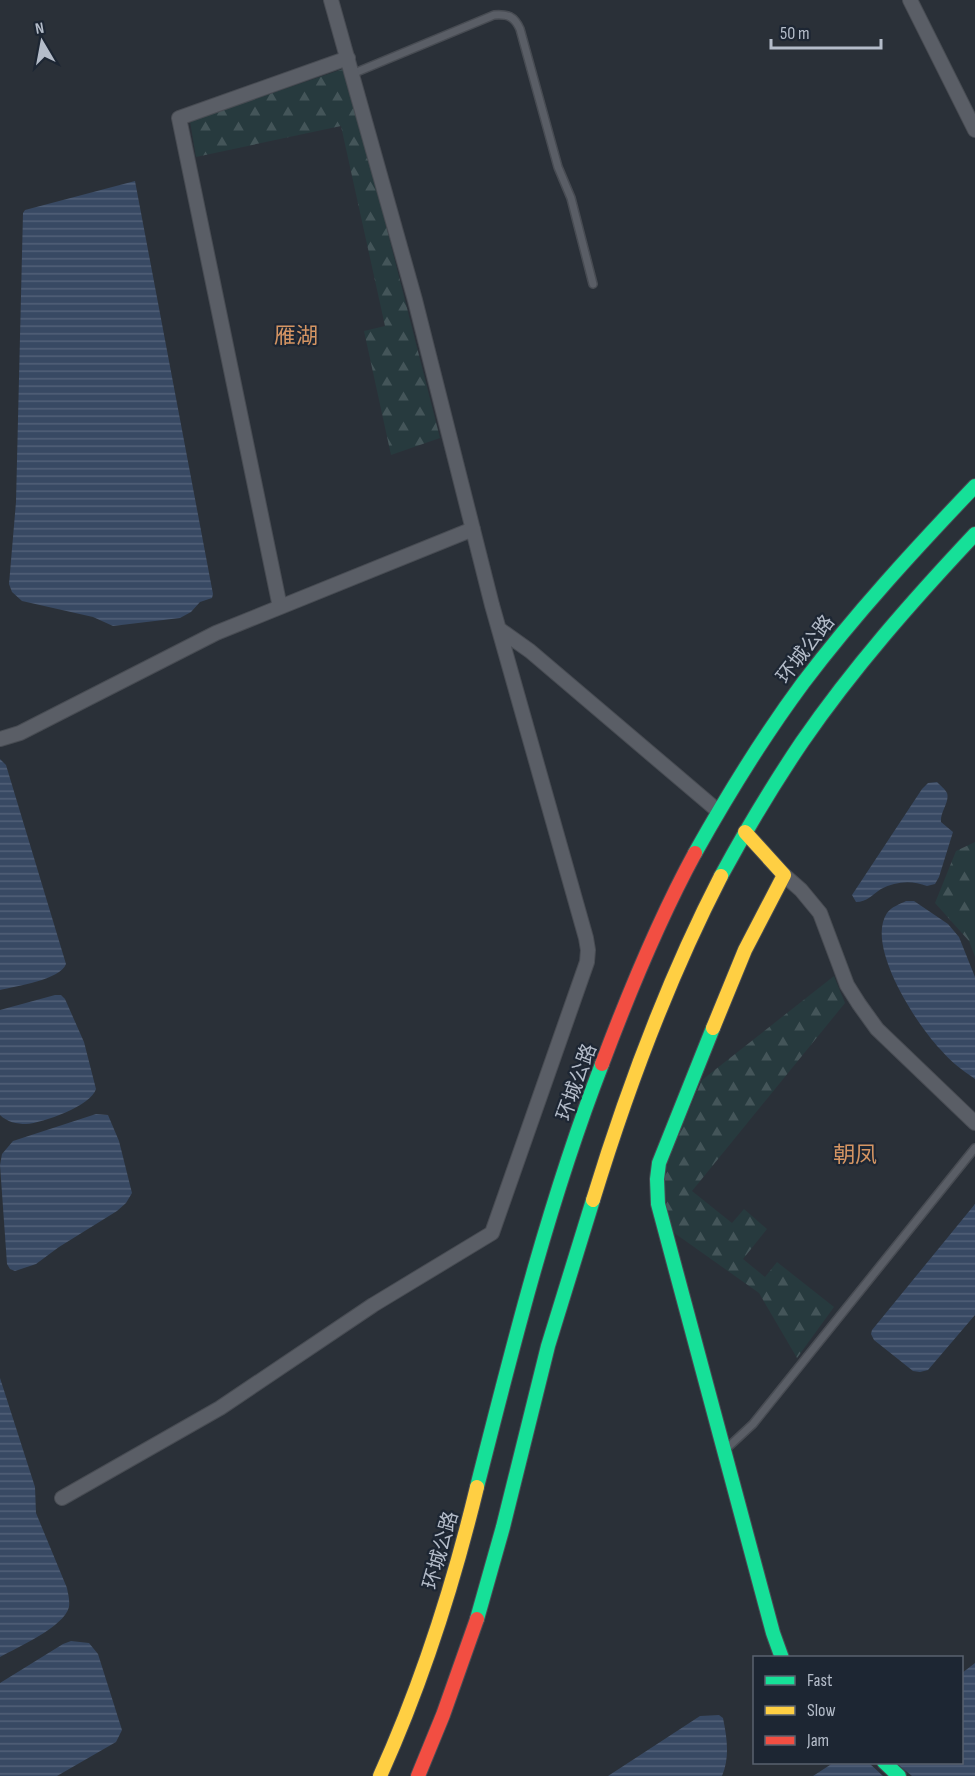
<svg xmlns="http://www.w3.org/2000/svg" width="975" height="1776" font-family="'Sofia Sans Condensed','Noto Sans SC',sans-serif">
  <defs>
    <pattern id="forest-firs" width="22" height="20" patternUnits="userSpaceOnUse" patternTransform="scale(1.5)"><rect width="22" height="20" fill="#273a3e"/><path d="M5 1l3.5 6h-7zM16 11l3.5 6h-7z" fill="#445559"/></pattern>
    <pattern id="water-rules" width="6" height="5" patternUnits="userSpaceOnUse" patternTransform="scale(1.5)"><rect width="6" height="5" fill="#384963"/><path d="M0 2.5h6" fill="none" stroke="#526178"/></pattern>
  </defs>
  <rect width="100%" height="100%" fill="#2a3038"/>
  <!-- forest -->
  <path fill="url(#forest-firs)" d="M346 68 440 438 391 455 364 331 385 326 341 126 196 157 190 121Z
    M975 842V957L969 941 935 903 956 851Z
    M834 976 845 1003 692 1191 732 1223 744 1209 767 1229 743 1259 765 1277 777 1262 834 1307 797 1358 759 1293 670 1230 665 1210V1166L702 1080Z"/>
  <!-- water -->
  <path fill="url(#water-rules)" d="M135 181 213 594 212 598 200 602 191 612 180 618 113 626 93 617 22 601 12 592 9 584 16 502 23 213 25 210Z
    M0 759 6 765 66 964C60 980 16 986 0 990Z
    M937 782C940 785 945 789 947 793 950 802 940 812 941 822L953 832 939 877 935 884 927 886C912 880 896 881 881 889 872 895 867 902 856 902L852 895 922 789 928 783Z
    M906 901H914L948 924 959 937 975 977V1079C962 1070 950 1061 940 1049 917 1025 865 946 887 913 891 907 900 904 906 901Z
    M55 995H61L65 999 84 1042 96 1089C91 1106 43 1123 26 1124 17 1124 7 1122 0 1115V1010Z
    M96 1114 108 1115 119 1141 132 1193 126 1203 117 1211 59 1247 36 1264 15 1271 10 1269 7 1264 0 1165 2 1154 13 1141Z
    M975 1204V1315L928 1370 920 1372 913 1371 874 1340 871 1334 872 1330Z
    M0 1378 35 1487 36 1513 67 1588C68 1594 70 1600 69 1607 64 1627 18 1647 0 1657Z
    M71 1641 89 1643 98 1654 122 1730 116 1742 57 1776H0V1683L63 1644Z
    M975 1663V1776H912L896 1763 962 1762V1673Z
    M719 1715 723 1718C727 1738 730 1757 722 1776H608L700 1716Z
    M833 1763H869L883 1776H813Z"/>
  <g fill="none" stroke-linecap="round" stroke-linejoin="round">
    <defs>
      <path id="lane" d="M352 74 494 15C508 14 514 16 520 29L558 167 571 198 593 284
        M726 1449 753 1424 975 1148"/>
      <path id="street" d="M910 0 975 130
        M280 607 179 118 348 58
        M499 629 530 651 718 811
        M0 739 20 733 216 633 473 529
        M784 875 801 890 820 913 847 985 859 1004 877 1029 975 1123
        M62 1498 220 1408 373 1305 492 1233 587 962 588 950 586 938 492 605 415 300 331 0"/>
      <path id="fast" d="M695 853C728 794 763 737 803 683 856 613 915 549 975 486
        M721 876C746 830 773 785 802 742 853 668 913 600 975 534
        M713 1028 659 1163 657 1179 658 1204 773 1633 782 1658
        M477 1487C513 1345 549 1201 602 1064
        M477 1619 503 1527 548 1346 593 1200
        M884 1762 899 1776"/>
      <path id="slow" d="M713 1028 745 950 784 875 745 832
        M593 1200C627 1089 668 979 721 876
        M380 1776C422 1683 453 1586 477 1487"/>
      <path id="jam" d="M602 1064C629 992 658 921 695 853
        M418 1776 443 1715 477 1619"/>
    </defs>
    <!-- lane casing -->
    <use href="#lane" stroke="#484c53" stroke-width="10"/>
    <!-- street casing -->
    <use href="#street" stroke="#484c53" stroke-width="16"/>
    <!-- fast casing -->
    <use href="#fast" stroke="#484c53" stroke-width="16"/>
    <!-- slow casing -->
    <use href="#slow" stroke="#484c53" stroke-width="16"/>
    <!-- jam casing -->
    <use href="#jam" stroke="#484c53" stroke-width="16"/>
    <!-- lane -->
    <use href="#lane" stroke="#5a5e66" stroke-width="7"/>
    <!-- street -->
    <use href="#street" stroke="#5a5e66" stroke-width="14"/>
    <!-- fast -->
    <use href="#fast" stroke="#16e098" stroke-width="14"/>
    <!-- slow -->
    <use href="#slow" stroke="#ffcf43" stroke-width="14"/>
    <!-- jam -->
    <use href="#jam" stroke="#f24e42" stroke-width="14"/>
  </g>
  <g text-anchor="middle" stroke-width="4.5" stroke-linejoin="round" paint-order="stroke">
    <!-- street labels -->
    <g font-size="20" fill="#b4bcc9" stroke="#1d2633">
      <text transform="translate(805 649) rotate(-52)" y="7">环城公路</text>
      <text transform="translate(576 1082) rotate(-70)" y="7">环城公路</text>
      <text transform="translate(440 1550) rotate(-74)" y="7">环城公路</text>
    </g>
    <!-- quarter labels -->
    <g font-size="22" fill="#d59563" stroke="#1d2633">
      <text x="296" y="343">雁湖</text>
      <text x="855" y="1162">朝凤</text>
    </g>
  </g>
  <!-- legend -->
  <rect x="753" y="1656" width="210" height="108" fill="#1d2633" stroke="#59626f" stroke-width="1.5"/>
  <rect x="765" y="1676" width="30" height="9" fill="#16e098" stroke="#59626f" stroke-width="1.5"/>
  <text x="807" y="1686" font-size="18" fill="#b4bcc9">Fast</text>
  <rect x="765" y="1706" width="30" height="9" fill="#ffcf43" stroke="#59626f" stroke-width="1.5"/>
  <text x="807" y="1716" font-size="18" fill="#b4bcc9">Slow</text>
  <rect x="765" y="1736" width="30" height="9" fill="#f24e42" stroke="#59626f" stroke-width="1.5"/>
  <text x="807" y="1746" font-size="18" fill="#b4bcc9">Jam</text>
  <!-- north arrow -->
  <g transform="translate(42 42) rotate(350)" stroke="#1d2633" stroke-width="4.5" paint-order="stroke">
  <path d="M0-4.5L10 22L0 15L-10 22Z" fill="#b4bcc9"/>
  <text y="-9" font-size="16" font-weight="bold" text-anchor="middle" fill="#b4bcc9">N</text>
  </g>
  <!-- scale -->
  <path d="M771 39v9h110v-9" fill="none" stroke="#b4bcc9" stroke-width="3"/>
  <text x="780" y="39" font-size="18" fill="#b4bcc9" stroke="#1d2633" stroke-width="4.5" paint-order="stroke">50 m</text>
</svg>
